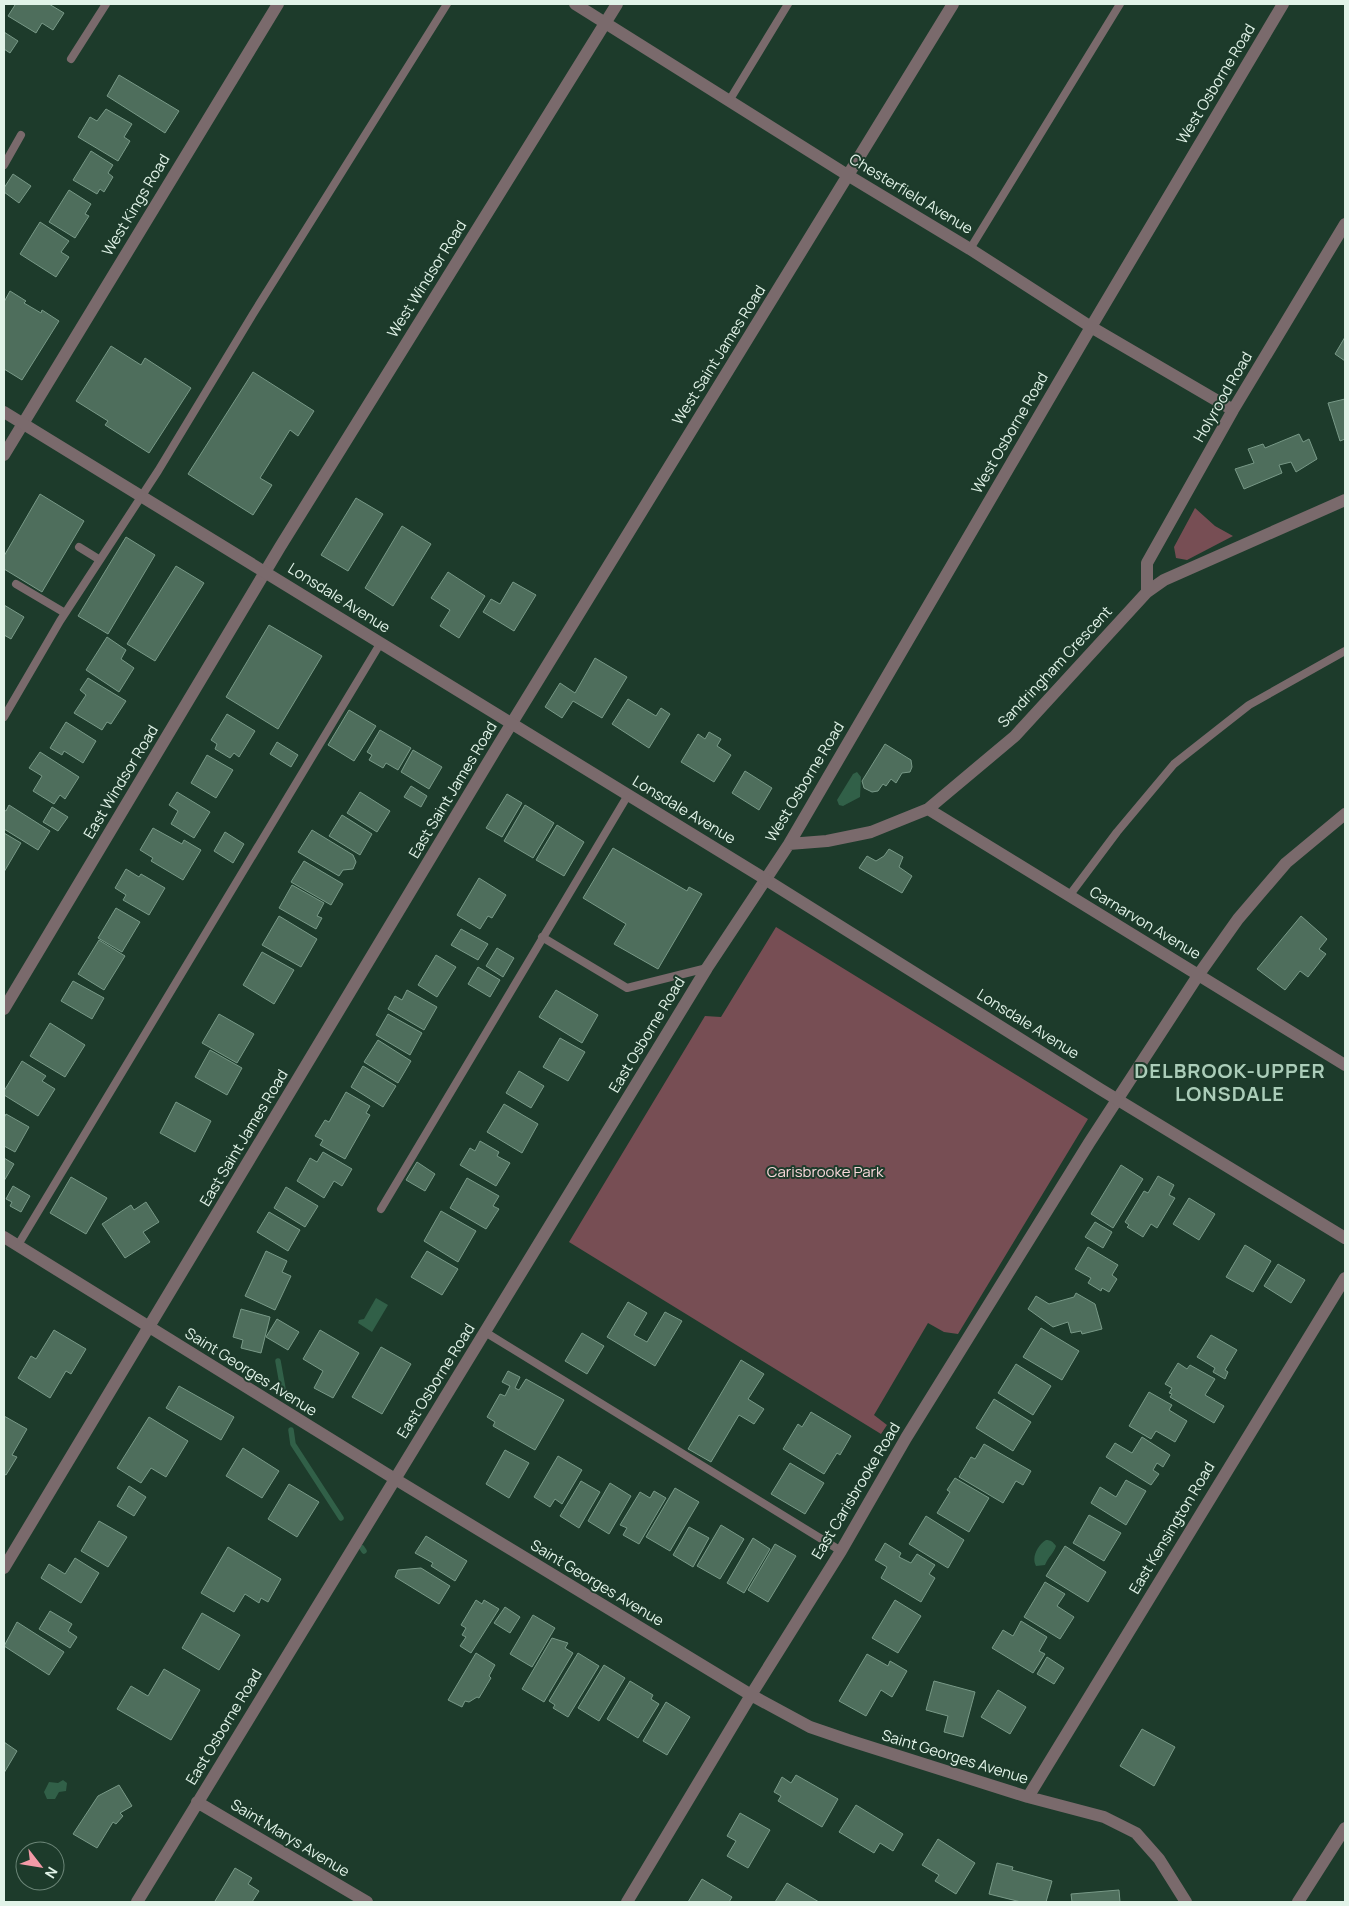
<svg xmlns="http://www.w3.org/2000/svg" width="1349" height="1906" font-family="Manrope,sans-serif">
  <rect width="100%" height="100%" fill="#1d3b2b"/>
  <!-- green -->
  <path fill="#774e54" d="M1195 508 1215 526 1233 536 1187 560 1176 558 1174 547Z
    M776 927 1088 1119 958 1334 944 1332 928 1323 874 1415 887 1425 881 1434 569 1242 705 1016 721 1017Z"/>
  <!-- water -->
  <path fill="#316048" d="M857 772 861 777 860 797 843 806 839 805 837 800 853 774Z
    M376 1298 388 1305 372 1332 358 1323 359 1320 364 1319Z
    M1046 1540C1051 1540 1053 1542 1056 1546 1054 1553 1048 1557 1045 1565L1036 1566C1031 1557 1038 1545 1046 1540Z
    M63 1780 67 1783 66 1791 59 1792 55 1799H47L44 1792 49 1782 58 1783Z"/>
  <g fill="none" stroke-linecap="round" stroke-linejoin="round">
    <!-- stream -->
    <path stroke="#316048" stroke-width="5.5" d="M278 1361 283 1389
      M291 1430 293 1444 341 1518
      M362 1548 364 1551"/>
  </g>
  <!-- building -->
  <path fill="#4e6e5c" stroke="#789987" d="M13 4H49L64 13 53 30 42 23 36 33 8 16 15 5Z
    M4 32 18 41 10 53 4 49Z
    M119 75 179 111 165 133 107 96Z
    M106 109 132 124 124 137 130 141 118 161 78 137 90 117 97 121Z
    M91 151 113 165 108 173 113 177 104 192 100 189 97 194 73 180Z
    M13 174 31 186 19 203 4 192V188Z
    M69 190 91 204 85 214 89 216 75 238 49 222Z
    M40 222 69 241 61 252 69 257 56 277 20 254Z
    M10 291 26 301 24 303 41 313 42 310 59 321 22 380 4 369V302Z
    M1345 337V361L1335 354Z
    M111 346 141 365 145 358 191 388 149 453 105 425 108 421 76 401Z
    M253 372 314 411 298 436 290 430 260 478 272 485 253 515 188 474Z
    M1345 399V439L1340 441 1328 403Z
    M1299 434 1303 442 1309 439 1317 459 1296 472 1291 462 1279 465 1282 473 1244 489 1235 469 1254 463 1248 449 1263 444 1265 448Z
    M40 494 84 521 42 592 4 569V556Z
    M356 498 383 514 348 571 321 555Z
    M402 526 431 544 393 606 365 588Z
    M126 537 155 555 108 634 78 616Z
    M176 566 204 583 155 661 127 644Z
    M448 572 485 596 459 638 440 626 450 610 431 598Z
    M513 582 536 595 514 631 483 612 491 599 500 604Z
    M4 605 24 617 11 639 4 635Z
    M269 625 322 656 278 729 226 697Z
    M107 637 126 650 121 659 134 668 119 692 86 670Z
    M595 658 627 677 602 718 573 701 562 718 545 707 560 683 575 693Z
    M88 678 126 701 111 724 107 722 102 730 74 713 86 695 80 690Z
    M628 699 656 716 661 708 670 714 649 748 612 724Z
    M349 710 376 726 354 761 328 745Z
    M227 714 255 731 239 757 234 753 230 758 215 749 217 744 211 740Z
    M66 722 96 741 83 763 64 751 62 755 50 748Z
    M380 730 411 748 398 770 386 763 383 768 369 760 372 755 367 752Z
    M709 732 721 739 717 746 731 755 714 782 681 762 698 734 705 739Z
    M277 742 298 755 291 767 270 754Z
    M885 744 911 760 912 767 910 772 902 773 896 783 891 779 886 786 883 784 878 791 872 792 864 788 862 781Z
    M413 750 442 767 429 789 401 772Z
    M40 752 79 777 65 799 60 795 54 804 33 791 42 776 29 768Z
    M207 755 233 770 216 798 191 783Z
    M745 771 772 788 759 810 732 793Z
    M411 786 427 796 421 807 404 797Z
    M177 792 210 812 194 838 171 824 178 811 169 805Z
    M360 792 390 811 377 832 347 813Z
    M507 794 522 803 502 837 486 828Z
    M9 805 50 831 38 850 4 829V810L6 811Z
    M525 805 554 823 533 858 504 841Z
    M52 807 68 817 58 831 43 822Z
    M342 815 372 834 360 855 329 836Z
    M557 825 584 842 564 876 536 860Z
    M153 828 182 844 184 840 201 850 183 880 151 861 153 858 140 850Z
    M312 830 353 855 356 862 353 869 343 870 339 876 298 852Z
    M225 832 244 844 233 863 214 851Z
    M4 833 21 843 4 872Z
    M613 848 687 891 689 887 702 894 658 969 614 944 626 924 583 898Z
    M889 849 903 857 899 867 912 876 902 893 859 868 867 856 876 861 884 856Z
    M304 861 343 884 331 905 291 882Z
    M126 869 139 877 141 874 165 888 149 915 123 900 126 895 115 888Z
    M479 878 506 895 492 918 488 916 480 929 457 915Z
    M292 885 324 903 317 916 322 918 316 929 279 908Z
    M116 908 140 922 122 952 98 938Z
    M279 916 317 939 301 967 262 945Z
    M1301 916 1327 939 1319 949 1326 954 1308 977 1300 971 1285 990 1257 969Z
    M461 929 488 944 478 960 451 945Z
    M99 940 125 956 104 990 78 974Z
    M497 948 514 958 503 977 486 966Z
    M262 952 294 970 274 1004 243 985Z
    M436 955 456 967 437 997 418 985Z
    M478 967 500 980 490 997 468 984Z
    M73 981 104 998 92 1019 61 1001Z
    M407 990 437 1007 424 1030 388 1009 395 996 402 1000Z
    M556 990 598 1015 582 1043 539 1017Z
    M219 1014 254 1034 237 1063 202 1043Z
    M388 1014 422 1033 410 1055 376 1035Z
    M50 1023 85 1045 65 1077 30 1056Z
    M560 1038 585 1052 568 1081 543 1067Z
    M378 1040 411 1061 398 1083 364 1062Z
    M210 1050 242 1068 227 1095 195 1077Z
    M22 1061 46 1076 42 1081 55 1089 38 1116 4 1095V1091Z
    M363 1066 396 1086 383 1107 351 1087Z
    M519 1071 544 1086 531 1108 506 1093Z
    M346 1092 370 1106 366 1113 370 1115 345 1159 320 1145 323 1140 315 1136 325 1120 329 1122Z
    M176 1102 211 1121 195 1152 160 1133Z
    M504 1104 538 1124 522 1153 487 1132Z
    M6 1114 29 1127 15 1152 4 1146V1118Z
    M480 1141 499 1152 497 1156 510 1163 496 1186 460 1165 470 1148 475 1151Z
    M323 1152 352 1169 342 1186 334 1181 324 1198 297 1181 310 1158 317 1162Z
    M4 1158 14 1164 4 1181Z
    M417 1162 435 1174 425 1191 406 1180Z
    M1121 1165 1143 1179 1113 1228 1091 1214Z
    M1158 1176 1174 1185 1169 1195 1175 1198 1157 1228 1151 1224 1143 1237 1127 1227 1129 1225 1125 1222 1144 1191 1148 1193Z
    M71 1177 107 1198 86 1234 50 1213Z
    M467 1178 499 1196 493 1206 499 1209 486 1229 450 1208Z
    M13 1186 30 1196 21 1212 10 1206 12 1202 6 1199Z
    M286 1187 318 1206 305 1227 274 1208Z
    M1189 1198 1215 1214 1199 1240 1173 1224Z
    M146 1202 159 1222 143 1232 150 1242 125 1258 102 1224 131 1205 134 1210Z
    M441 1211 476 1231 458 1262 424 1241Z
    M269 1212 300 1230 288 1251 257 1232Z
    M1095 1222 1112 1232 1103 1248 1085 1237Z
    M1245 1245 1271 1261 1253 1292 1226 1277Z
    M1088 1247 1118 1265 1112 1275 1117 1279 1109 1292 1102 1288 1101 1291 1088 1283 1091 1278 1075 1269Z
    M266 1251 287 1261 282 1272 291 1276 275 1310 245 1296Z
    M427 1251 458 1269 442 1295 411 1277Z
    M1278 1264 1305 1280 1291 1303 1264 1286Z
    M1076 1293 1095 1304 1102 1329 1082 1334 1081 1331 1071 1333 1068 1322 1053 1327 1028 1309 1036 1296 1049 1304 1074 1297Z
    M628 1302 647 1313 634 1335 647 1342 665 1312 682 1321 655 1366 607 1337Z
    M241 1309 270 1317 261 1353 241 1348 243 1340 233 1337Z
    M277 1319 299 1332 288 1350 266 1337Z
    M1041 1328 1079 1351 1062 1380 1023 1357Z
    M54 1330 86 1349 71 1374 66 1371 50 1398 18 1378 31 1356 36 1359Z
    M320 1330 359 1353 333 1398 314 1388 323 1371 303 1359Z
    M582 1333 604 1346 587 1374 565 1361Z
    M1211 1335 1237 1350 1225 1370 1228 1372 1225 1379 1213 1372 1215 1368 1197 1357Z
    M381 1347 411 1364 382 1414 352 1397Z
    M741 1360 764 1374 748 1399 764 1409 754 1424 739 1415 711 1462 688 1449Z
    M1178 1363 1187 1369 1190 1365 1215 1379 1205 1395 1224 1406 1214 1423 1170 1397 1172 1394 1169 1393 1172 1388 1165 1384Z
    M1016 1364 1051 1386 1033 1415 998 1393Z
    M508 1371 520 1377 515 1388 519 1390 526 1379 564 1400 535 1450 493 1426 495 1422 487 1417 500 1394 505 1396 510 1386 502 1382Z
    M179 1386 234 1417 221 1440 166 1408Z
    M1149 1392 1172 1405 1169 1410 1187 1421 1175 1442 1156 1431 1151 1439 1129 1426Z
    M994 1399 1031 1422 1013 1451 976 1428Z
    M811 1412 851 1436 840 1455 837 1453 824 1474 783 1449 798 1424 802 1427Z
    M4 1416 27 1429 12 1455 17 1457 6 1475 4 1474Z
    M149 1417 188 1441 166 1477 151 1468 141 1483 117 1468Z
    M1142 1437 1170 1455 1163 1467 1157 1463 1153 1470 1159 1474 1151 1485 1106 1457 1115 1443 1132 1453Z
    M984 1444 1031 1471 1023 1485 1016 1481 1003 1503 959 1477 971 1457 975 1459Z
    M243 1448 279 1471 262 1498 226 1476Z
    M505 1450 529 1463 509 1498 486 1484Z
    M558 1456 582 1470 562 1504 555 1499 550 1507 534 1497Z
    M790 1463 824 1483 805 1514 771 1494Z
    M955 1478 989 1498 969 1532 937 1513 950 1492 947 1490Z
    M1126 1480 1146 1491 1126 1525 1091 1503 1100 1487 1116 1497Z
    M581 1481 600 1492 579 1528 560 1516Z
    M610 1483 631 1496 609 1534 588 1521Z
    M289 1484 319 1502 297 1537 268 1519Z
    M129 1486 146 1497 134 1516 117 1506Z
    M675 1488 699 1502 670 1551 646 1537Z
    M654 1491 666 1498 639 1544 623 1535 627 1528 620 1525 640 1492 650 1498Z
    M1089 1515 1121 1533 1104 1561 1073 1543Z
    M926 1516 964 1540 948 1568 909 1544Z
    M99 1521 127 1537 108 1567 81 1551Z
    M721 1525 744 1539 720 1579 697 1566Z
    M689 1527 709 1538 693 1567 673 1555Z
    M426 1536 467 1561 455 1581 431 1566 433 1563 415 1553Z
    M753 1538 770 1549 744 1593 727 1583Z
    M885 1543 901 1553 899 1557 911 1563 917 1554 935 1565 929 1574 935 1578 921 1602 881 1578 887 1567 875 1560Z
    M775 1544 796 1556 768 1602 748 1590Z
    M1065 1546 1106 1572 1088 1602 1046 1576Z
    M228 1547 281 1579 268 1602 261 1598 259 1603 245 1594 234 1612 201 1593Z
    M75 1558 99 1573 81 1603 41 1578 49 1564 65 1574Z
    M421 1568 450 1586 439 1604 395 1577 398 1570Z
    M1045 1582 1065 1594 1057 1606 1074 1617 1060 1639 1024 1617Z
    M476 1600 482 1604 484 1600 499 1609 471 1653 460 1646 466 1637 462 1635 466 1628 461 1625Z
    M895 1600 921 1616 898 1653 872 1638Z
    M505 1607 520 1617 510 1633 494 1623Z
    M50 1611 72 1624 68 1631 77 1637 70 1648 39 1629Z
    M202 1613 240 1635 219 1670 182 1648Z
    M533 1615 555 1628 532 1667 510 1654Z
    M1021 1621 1047 1637 1039 1651 1045 1654 1033 1673 992 1648 1003 1630 1013 1636Z
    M17 1622 64 1652 49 1675 4 1646Z
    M552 1638 568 1643 565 1648 573 1653 544 1702 522 1689Z
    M476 1653 495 1665 489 1676 491 1678 479 1698 477 1697 469 1702 465 1701 462 1707 448 1700Z
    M578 1653 599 1666 568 1717 553 1708 555 1705 549 1701Z
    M867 1654 888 1666 890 1661 907 1671 892 1697 881 1690 866 1716 839 1701Z
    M1047 1657 1064 1668 1054 1684 1037 1674Z
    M604 1665 625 1678 599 1721 578 1708Z
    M164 1669 200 1690 171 1740 117 1709 131 1686 148 1696Z
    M630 1681 653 1695 651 1699 659 1704 638 1738 607 1719Z
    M934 1681 975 1692 963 1737 944 1732 948 1716 926 1710Z
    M998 1690 1026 1707 1010 1734 981 1717Z
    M666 1702 690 1717 667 1755 643 1741Z
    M1142 1729 1175 1747 1154 1786 1120 1766Z
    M4 1742 17 1751 4 1773Z
    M796 1775 838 1799 822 1827 778 1801 781 1796 774 1792 782 1777 791 1783Z
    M119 1785 132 1806 120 1813 123 1816 116 1824 113 1822 97 1848 73 1834 98 1796Z
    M856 1805 903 1834 893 1851 880 1843 874 1853 839 1832Z
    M740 1813 770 1830 748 1868 727 1856 736 1841 727 1836Z
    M938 1839 975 1863 956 1894 935 1881 939 1875 922 1865Z
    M997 1863 1013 1867 1012 1870 1052 1881 1046 1902H1021L989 1894Z
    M235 1868 252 1878 248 1884 259 1891 252 1902H217L215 1901Z
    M702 1879 732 1897 729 1902H688Z
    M787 1883 819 1902H775Z
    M1119 1890 1120 1902H1072L1071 1894Z"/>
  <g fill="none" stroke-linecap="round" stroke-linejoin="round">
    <!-- service -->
    <path stroke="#7a6a6c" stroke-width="8" d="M71 59 106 4
      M729 101 788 4
      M4 165 21 135
      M970 249 1120 4
      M79 547 100 560
      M16 584 65 613
      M4 717 60 621 158 471 253 314 447 4
      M1069 896 1117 832 1174 764 1249 705 1345 651
      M542 937 627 988 707 968
      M381 1209 628 795
      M18 1245 380 644
      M485 1332 841 1551"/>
    <!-- minor -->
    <path stroke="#7a6a6c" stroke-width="12" d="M575 4 849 176 970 249 1091 327 1233 410
      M4 455 278 4
      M1147 592V563L1233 410 1345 224
      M928 809 1345 1065
      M789 844 827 841 871 832 928 809 1015 736 1147 592 1164 580 1345 500
      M4 1009 280 547 617 4
      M4 1237 395 1479 751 1695 810 1727 848 1740 1028 1797 1104 1817 1136 1833 1159 1859 1186 1902
      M4 1568 499 744 953 4
      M1028 1797 1345 1278
      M197 1802 367 1902
      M137 1902 707 968 789 844 1091 327 1283 4
      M627 1902 751 1695 841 1551 906 1438 1089 1143 1199 974 1238 919 1286 863 1345 814"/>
    <!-- tertiary -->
    <path stroke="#7a6a6c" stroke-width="12" d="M4 412 765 879 1100 1089 1345 1238
      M1298 1902 1345 1828"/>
  </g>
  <g text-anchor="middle" stroke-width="4" stroke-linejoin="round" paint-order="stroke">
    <!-- street labels -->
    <g font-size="15" fill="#e1f3e8" stroke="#1d3b2b">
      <text transform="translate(1216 84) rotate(-59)" y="5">West Osborne Road</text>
      <text transform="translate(911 194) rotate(31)" y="5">Chesterfield Avenue</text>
      <text transform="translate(136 205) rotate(-59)" y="5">West Kings Road</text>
      <text transform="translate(427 279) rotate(-58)" y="5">West Windsor Road</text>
      <text transform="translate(719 355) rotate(-58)" y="5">West Saint James Road</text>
      <text transform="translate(1223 397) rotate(-60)" y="5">Holyrood Road</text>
      <text transform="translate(1010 433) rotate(-60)" y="5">West Osborne Road</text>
      <text transform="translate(339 598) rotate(32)" y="5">Lonsdale Avenue</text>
      <text transform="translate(1055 667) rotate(-47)" y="5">Sandringham Crescent</text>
      <text transform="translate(121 782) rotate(-59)" y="5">East Windsor Road</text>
      <text transform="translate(805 782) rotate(-59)" y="5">West Osborne Road</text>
      <text transform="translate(453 790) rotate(-59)" y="5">East Saint James Road</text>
      <text transform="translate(684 810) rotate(31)" y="5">Lonsdale Avenue</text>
      <text transform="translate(1145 923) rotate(31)" y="5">Carnarvon Avenue</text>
      <text transform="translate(1028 1024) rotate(32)" y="5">Lonsdale Avenue</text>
      <text transform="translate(647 1035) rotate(-59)" y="5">East Osborne Road</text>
      <text transform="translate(244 1138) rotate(-59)" y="5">East Saint James Road</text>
      <text transform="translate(251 1372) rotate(32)" y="5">Saint Georges Avenue</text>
      <text transform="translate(436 1381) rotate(-58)" y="5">East Osborne Road</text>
      <text transform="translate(856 1491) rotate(-59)" y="5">East Carisbrooke Road</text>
      <text transform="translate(1172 1528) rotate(-59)" y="5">East Kensington Road</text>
      <text transform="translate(597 1583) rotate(31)" y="5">Saint Georges Avenue</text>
      <text transform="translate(224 1727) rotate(-59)" y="5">East Osborne Road</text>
      <text transform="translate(955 1757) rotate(17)" y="5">Saint Georges Avenue</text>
      <text transform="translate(290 1838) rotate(31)" y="5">Saint Marys Avenue</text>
    </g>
    <!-- park labels -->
    <g font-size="15" fill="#f9d7da" stroke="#1d3b2b">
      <text x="825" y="1177">Carisbrooke Park</text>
    </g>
    <!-- district labels -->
    <g font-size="20" font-weight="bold" letter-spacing="1" fill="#abcdb9" stroke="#1d3b2b">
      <text x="1230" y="1078">DELBROOK-UPPER<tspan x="1230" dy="23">LONSDALE</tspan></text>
    </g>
  </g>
  <!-- border -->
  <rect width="1349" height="1906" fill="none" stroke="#e1f3e8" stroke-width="10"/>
  <!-- north arrow -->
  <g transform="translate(40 1866) rotate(121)"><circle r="24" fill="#1d3b2b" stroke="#6b8577"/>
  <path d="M0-4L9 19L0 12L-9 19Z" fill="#f39aa7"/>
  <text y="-8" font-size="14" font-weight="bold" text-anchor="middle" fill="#e1f3e8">N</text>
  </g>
</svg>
